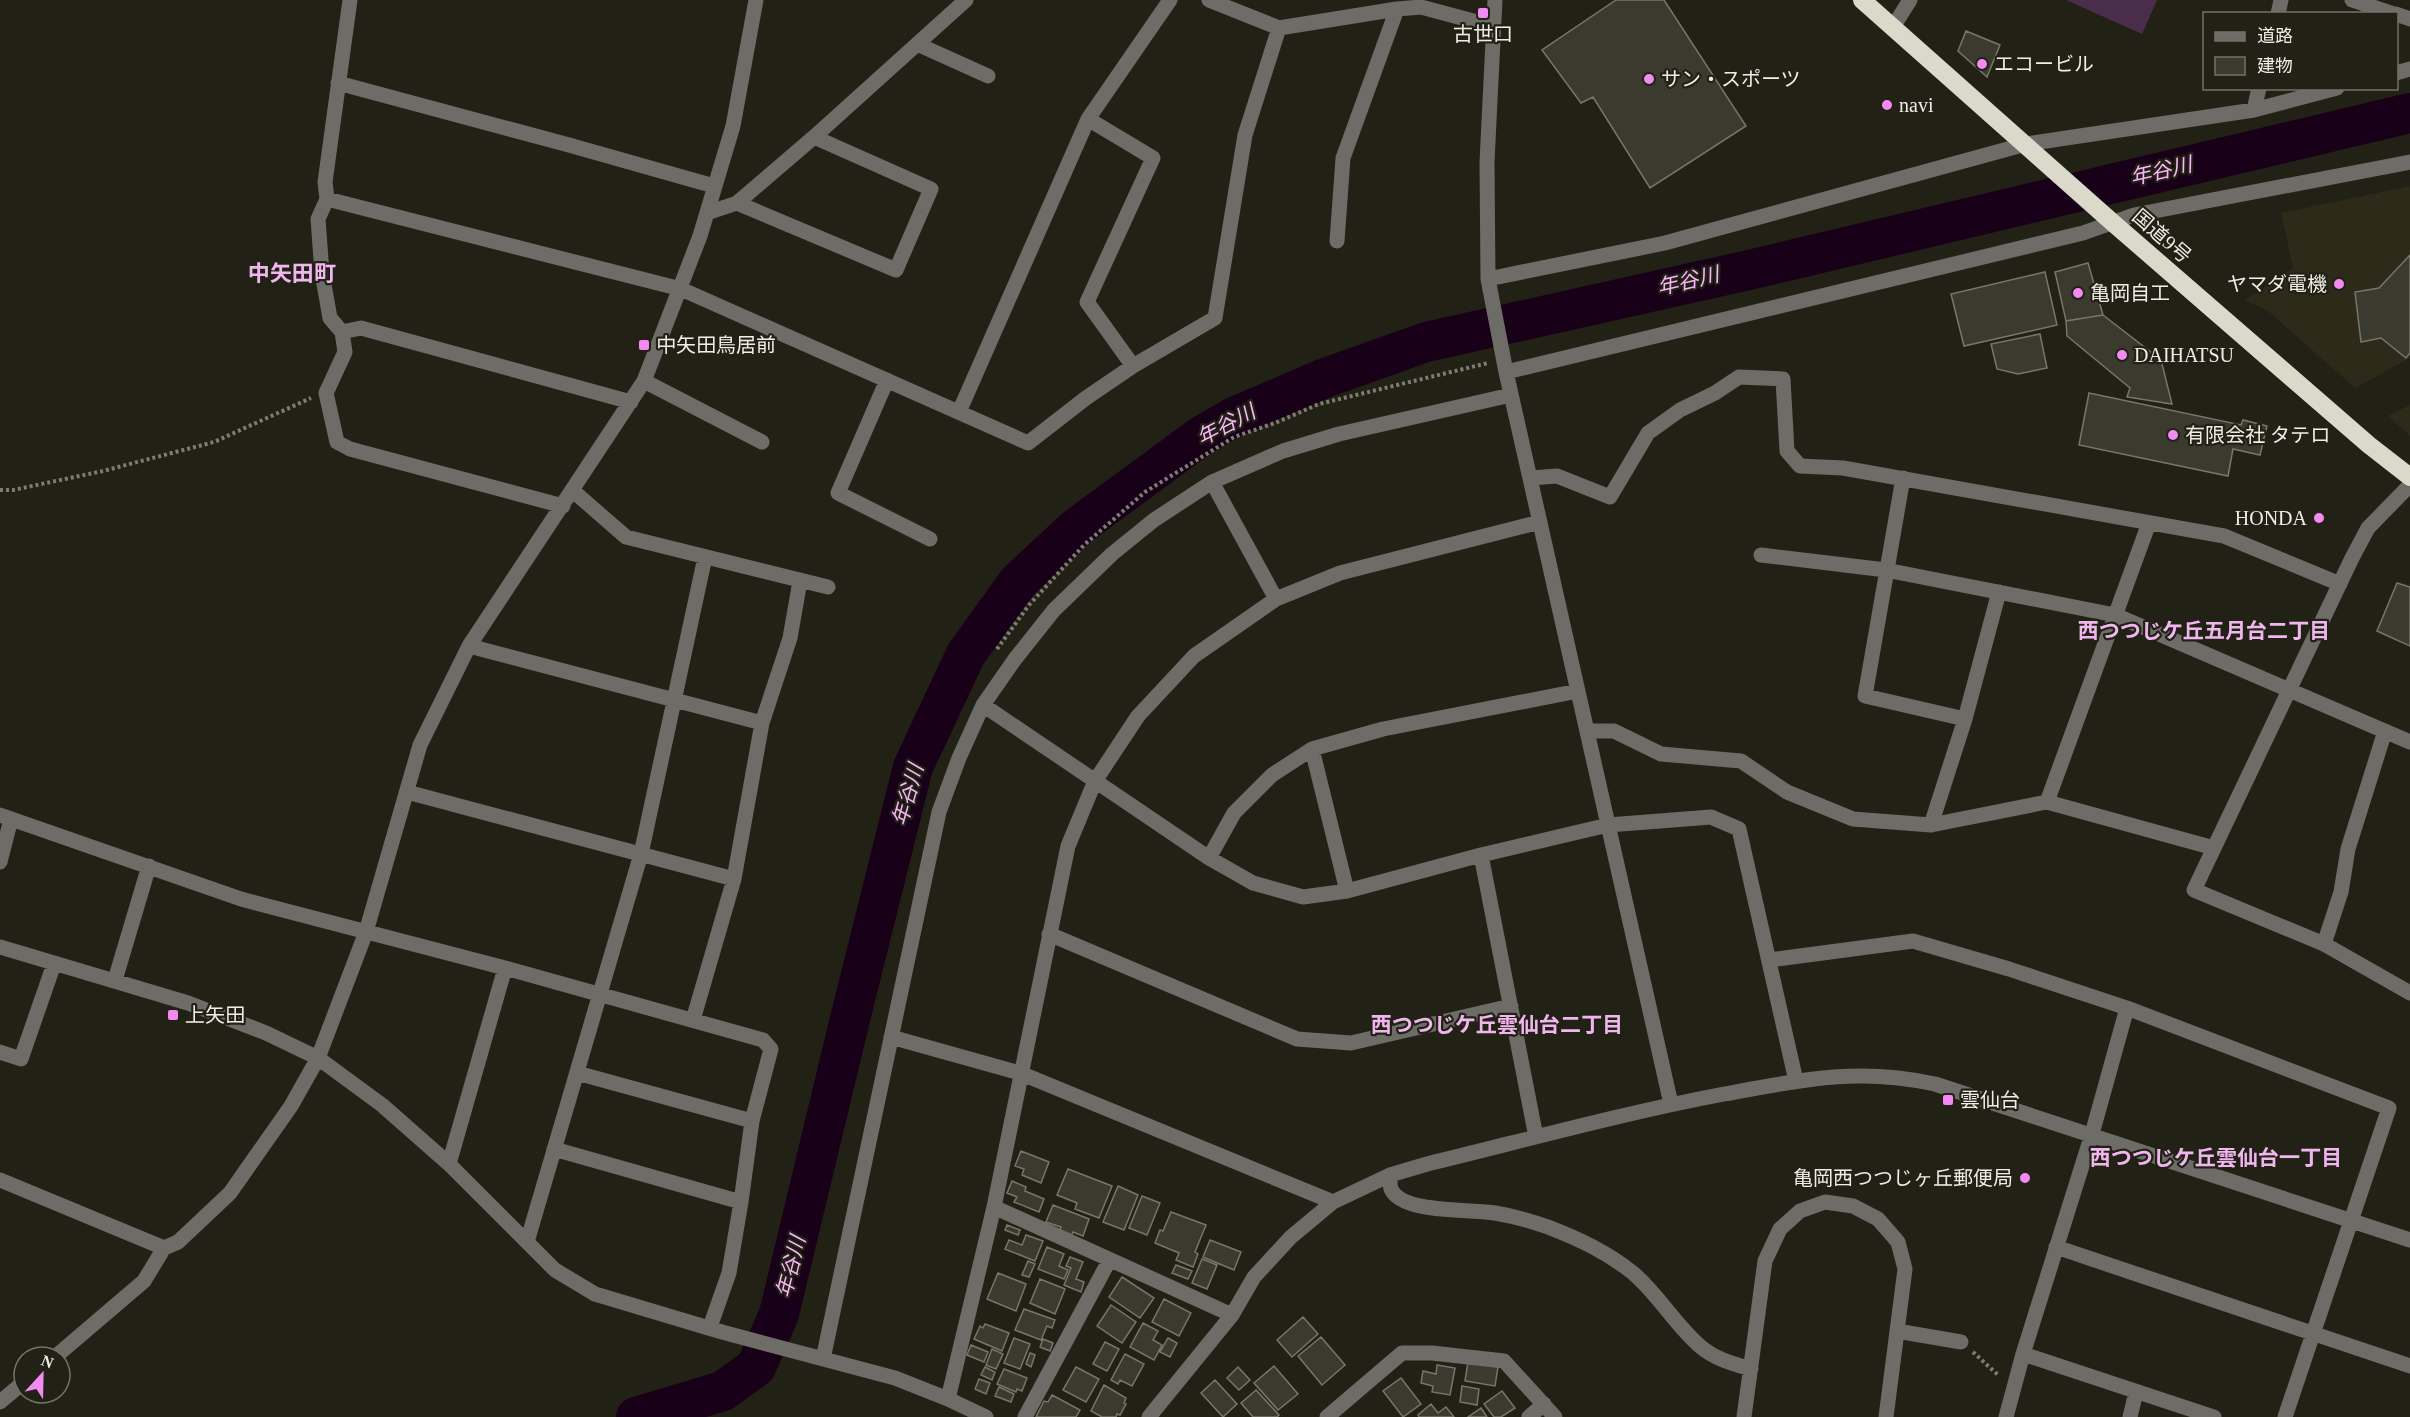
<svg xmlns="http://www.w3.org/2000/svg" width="2410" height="1417" font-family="'Times New Roman','Noto Sans JP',serif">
  <rect width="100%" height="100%" fill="#222116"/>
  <!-- built -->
  <path fill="#2d2a19" d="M2410 186V358L2355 388 2268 311 2245 300 2293 268 2281 213Z
    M2410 405V436L2388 416Z"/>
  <!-- green -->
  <path fill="#4a2d4a" d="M2066 0H2157L2142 34Z"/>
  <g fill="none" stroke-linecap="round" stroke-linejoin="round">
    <!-- river -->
    <path stroke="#180019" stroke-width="40" d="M636 1417 723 1391 756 1367 779 1314 850 1019 913 767 966 654 1018 582 1076 528 1201 436 1234 417 1325 378 1426 342 1749 270 2410 113"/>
  </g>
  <!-- building -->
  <path fill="#3b3a2e" stroke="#787669" stroke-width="1.5" d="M1616 0H1664L1746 126 1650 188 1593 97 1581 103 1542 50Z
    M1966 31 2000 45 1987 77 1958 51Z
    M2410 255V353L2406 358 2381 338 2361 342 2355 292 2379 288Z
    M2088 263 2103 315 2066 321 2055 272Z
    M2045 272 2057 325 1964 346 1951 294Z
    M2103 315 2161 360 2172 404 2127 397 2130 388 2067 336 2066 321Z
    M2040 334 2047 368 2018 374 1997 369 1991 344Z
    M2089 393 2241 425 2243 420 2267 426 2260 455 2233 449 2228 476 2079 445Z
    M2397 583 2410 587V646L2377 631Z
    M1021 1151 1049 1162 1041 1183 1022 1175 1024 1169 1015 1166Z
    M1068 1169 1112 1186 1099 1218 1075 1209 1077 1203 1057 1195Z
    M1012 1181 1026 1187 1025 1191 1044 1199 1039 1212 1014 1202 1017 1197 1007 1193Z
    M1118 1186 1138 1195 1124 1230 1103 1222Z
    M1142 1196 1160 1203 1147 1235 1129 1228Z
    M1053 1205 1089 1219 1083 1236 1073 1232 1071 1236 1059 1231 1061 1227 1046 1222Z
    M1171 1212 1206 1225 1195 1252 1198 1254 1193 1267 1176 1260 1179 1253 1155 1243 1160 1230 1163 1231Z
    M1007 1225 1020 1230 1018 1235 1005 1230Z
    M1026 1235 1043 1241 1035 1261 1005 1249 1009 1240 1022 1245Z
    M1210 1240 1241 1252 1234 1270 1203 1257Z
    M1047 1247 1064 1254 1059 1266 1068 1270 1064 1279 1038 1269Z
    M1070 1257 1083 1262 1076 1279 1084 1282 1081 1292 1064 1285 1071 1268 1066 1266Z
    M1202 1259 1217 1265 1207 1289 1192 1283Z
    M1028 1261 1035 1264 1029 1277 1022 1275Z
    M1176 1265 1192 1271 1188 1279 1172 1273Z
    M998 1273 1026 1284 1016 1311 987 1299Z
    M1122 1277 1154 1298 1140 1318 1109 1297Z
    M1040 1279 1065 1289 1055 1314 1030 1303Z
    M1164 1299 1191 1313 1179 1336 1152 1322Z
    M1111 1305 1136 1322 1122 1343 1097 1326Z
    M1024 1309 1055 1320 1052 1328 1047 1326 1041 1340 1015 1330Z
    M1303 1317 1318 1334 1292 1357 1277 1340Z
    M1143 1323 1158 1331 1153 1340 1162 1345 1154 1360 1130 1347Z
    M985 1324 1009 1333 1002 1351 974 1339 980 1326 983 1328Z
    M1321 1337 1345 1365 1322 1385 1298 1356Z
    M1014 1338 1030 1344 1020 1369 1004 1363Z
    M1168 1338 1177 1343 1170 1357 1160 1352Z
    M1043 1339 1053 1343 1050 1351 1040 1347Z
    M1105 1342 1119 1349 1107 1371 1093 1364Z
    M971 1345 988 1352 984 1362 967 1355Z
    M992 1349 1003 1354 996 1369 986 1365Z
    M1030 1353 1035 1355 1031 1367 1026 1364Z
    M1125 1354 1144 1364 1132 1386 1120 1380 1118 1384 1111 1380Z
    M1468 1362 1498 1367 1495 1386 1465 1381Z
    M1437 1365 1455 1368 1450 1395 1432 1392 1433 1386 1421 1383 1423 1371 1436 1374Z
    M1274 1366 1298 1394 1278 1410 1254 1383Z
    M985 1367 995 1372 992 1380 981 1375Z
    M1076 1367 1099 1379 1086 1402 1063 1390Z
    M1238 1367 1250 1380 1239 1390 1227 1378Z
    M1004 1369 1027 1378 1022 1391 1017 1389 1016 1392 997 1384Z
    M1401 1378 1421 1404 1403 1417 1383 1391Z
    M979 1379 990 1383 986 1394 975 1389Z
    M1215 1380 1237 1404 1223 1417 1201 1393Z
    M1104 1385 1126 1398 1124 1403 1126 1404 1120 1415 1117 1414 1116 1417H1102L1091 1411Z
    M1462 1386 1479 1389 1477 1405 1460 1402Z
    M999 1387 1014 1394 1011 1402 995 1396Z
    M1256 1390 1279 1415 1277 1417H1253L1241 1403Z
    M1502 1391 1515 1408 1501 1417H1494L1484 1404Z
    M1052 1395 1080 1410 1076 1417H1036L1044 1401 1048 1402Z
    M1431 1404 1438 1413 1446 1407 1454 1417H1419L1418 1415Z
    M1481 1408 1487 1417H1468Z"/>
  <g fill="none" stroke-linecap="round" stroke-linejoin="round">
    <!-- path -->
    <path stroke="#7e7d74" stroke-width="4" stroke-dasharray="3 3" stroke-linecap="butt" d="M0 490H13L103 471 214 442 311 398
      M997 649 1029 605 1084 545 1145 492 1234 437 1275 423 1319 404 1488 363
      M1973 1352 1998 1375"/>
    <!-- minor -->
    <path stroke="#6d6c67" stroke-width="15" d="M350 0 325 182 327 199 318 219 322 273 330 318 342 332 345 352 326 393 337 442 350 449 563 506
      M1209 0 1279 28 1397 9 1421 7 1492 26
      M1495 0 1487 162 1488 279 1506 372 1671 1104
      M2352 0 2394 14
      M2278 14 2281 0
      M2396 14 2410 19
      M1893 27 1910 0
      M917 44 988 76
      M2396 73 2410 69
      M338 83 569 145 714 186
      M2254 110 2259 88
      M1088 119 1153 158 1087 302 1133 366
      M327 199 681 289 1028 443 1086 398 1133 366 1215 318 1245 135 1279 28
      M737 203 896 270 931 189 814 137
      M707 213 737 203 814 137 966 0
      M1337 241 1343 158 1397 9
      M1488 279 1665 243 2026 144 2254 110 2337 88
      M342 332 361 328 631 402
      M1506 372 2083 233 2134 215 2410 162
      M887 380 838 493 930 539
      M644 381 762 442
      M959 412 1088 119 1170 0
      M1530 478 1557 476 1610 497 1648 433 1680 410 1715 393 1739 377 1783 379 1787 451 1800 466 1843 468 2224 536 2340 584
      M1903 478 1865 696 1965 719 1931 825
      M1212 482 1276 599
      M2410 485 2368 528 2352 558 2194 890 2324 944 2410 993
      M572 490 626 537 828 587
      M2149 523 2047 802 2214 848
      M1761 555 1886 570 2115 615 2410 742
      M469 646 762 723
      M983 705 1209 858 1253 883 1303 897 1347 891 1481 855 1608 825 1711 817 1739 829 1796 1081
      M1965 719 1999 592
      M1587 731H1614L1661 754 1741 761 1787 792 1853 819 1931 825 2047 802
      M1312 749 1347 891
      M407 792 734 879
      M0 815 241 899 505 968 763 1040 771 1049 752 1121 741 1202 729 1273 710 1327
      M1481 855 1536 1137
      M1209 858 1234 813 1272 775 1312 749 1383 729 1578 691
      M0 862 11 819
      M1049 934 1297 1039 1351 1043 1511 1006
      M2324 944 2341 892 2348 849 2385 731
      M0 947 188 1003 266 1033 318 1058 382 1105 449 1164 555 1270 595 1294 722 1332 895 1378 948 1399 986 1417
      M1769 960 1913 941 2009 969 2127 1008 2389 1108 2285 1417
      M115 980 149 866
      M693 1020 734 879 762 723 790 638 800 581
      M891 1037 1020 1073 1333 1202
      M0 1052 21 1059 54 964
      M577 1073 752 1121
      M554 1149 741 1202
      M449 1164 505 968
      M1390 1175C1390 1179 1390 1186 1391 1189 1402 1214 1472 1209 1495 1213 1513 1216 1531 1221 1548 1227 1579 1239 1607 1252 1633 1273 1659 1295 1675 1325 1701 1347 1715 1359 1734 1364 1751 1369
      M0 1180 164 1248
      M994 1207 1232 1315
      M527 1242 641 854 705 557
      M2056 1247 2410 1366
      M1897 1331 1961 1342
      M2023 1354 2214 1417
      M55 1357 144 1281 164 1248 178 1242 230 1193 291 1106 318 1058 366 932 420 745 469 646 644 381 700 236 733 126 756 0
      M823 1359 939 812 959 758 983 705 1015 659 1054 610 1112 554 1154 520 1212 482 1283 451 1339 434 1511 395
      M948 1399 994 1207 1068 846 1095 781 1138 716 1194 656 1276 599 1340 573 1540 522
      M0 1402 24 1382
      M1025 1417 1109 1261
      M1149 1417 1232 1315 1254 1277 1291 1237 1333 1202 1390 1175 1427 1164C1526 1140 1624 1113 1724 1094 1801 1080 1857 1067 1935 1084L2410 1240
      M1327 1417 1402 1353H1432L1504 1361 1555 1417
      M1529 1417 1544 1404
      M1744 1417 1765 1261 1780 1229 1800 1211 1825 1202 1853 1206 1878 1219 1898 1242 1905 1269 1886 1417
      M2006 1417 2023 1354 2092 1134 2127 1008
      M2130 1417 2136 1392"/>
    <!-- highway -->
    <path stroke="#dbd9ca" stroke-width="18" d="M1862 0 2112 222 2369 445 2410 477"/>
  </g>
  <!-- markers -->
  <g fill="#f28af2" stroke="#222116" stroke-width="2">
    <rect x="1477" y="7" width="12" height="12" rx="3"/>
    <circle cx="1982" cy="64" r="6"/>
    <circle cx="1649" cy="79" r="6"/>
    <circle cx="1887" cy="105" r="6"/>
    <circle cx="2339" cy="284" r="6"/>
    <circle cx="2078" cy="293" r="6"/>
    <rect x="638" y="339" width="12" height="12" rx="3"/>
    <circle cx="2122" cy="355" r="6"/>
    <circle cx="2173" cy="435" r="6"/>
    <circle cx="2319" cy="518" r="6"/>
    <rect x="167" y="1009" width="12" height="12" rx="3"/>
    <rect x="1942" y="1094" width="12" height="12" rx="3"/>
    <circle cx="2025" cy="1178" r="6"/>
  </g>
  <g text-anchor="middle" stroke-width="4.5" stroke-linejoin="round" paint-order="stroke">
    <!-- poi labels -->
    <g font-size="20" fill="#eeede6" stroke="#222116" text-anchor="start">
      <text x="1483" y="41" text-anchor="middle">古世口</text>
      <text x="1994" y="71">エコービル</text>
      <text x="1661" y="86">サン・スポーツ</text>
      <text x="1899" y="112">navi</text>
      <text x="2327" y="291" text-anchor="end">ヤマダ電機</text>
      <text x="2090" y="300">亀岡自工</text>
      <text x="656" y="352">中矢田鳥居前</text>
      <text x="2134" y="362">DAIHATSU</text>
      <text x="2185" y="442">有限会社 タテロ</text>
      <text x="2307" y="525" text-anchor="end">HONDA</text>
      <text x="185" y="1022">上矢田</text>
      <text x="1960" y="1107">雲仙台</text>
      <text x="2013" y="1185" text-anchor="end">亀岡西つつじヶ丘郵便局</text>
    </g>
    <!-- street labels -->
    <g font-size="20" fill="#eeede6" stroke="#222116">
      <text transform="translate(2162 236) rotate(41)" y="7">国道9号</text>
    </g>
    <!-- water labels -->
    <g font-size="21" font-style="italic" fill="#fdb4fb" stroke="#222116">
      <text transform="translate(2161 171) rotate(-13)" y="7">年谷川</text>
      <text transform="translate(1688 281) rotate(-13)" y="7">年谷川</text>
      <text transform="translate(1226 425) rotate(-28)" y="7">年谷川</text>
      <text transform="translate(908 795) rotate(-74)" y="7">年谷川</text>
      <text transform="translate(791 1267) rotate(-76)" y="7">年谷川</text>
    </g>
    <!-- neighbourhood labels -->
    <g font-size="21" font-weight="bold" fill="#f0b6ee" stroke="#222116">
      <text x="2204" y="638">西つつじケ丘五月台二丁目</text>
      <text x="1497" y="1032">西つつじケ丘雲仙台二丁目</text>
      <text x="2216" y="1165">西つつじケ丘雲仙台一丁目</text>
    </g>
    <!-- quarter labels -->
    <g font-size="22" font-weight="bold" fill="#f0b6ee" stroke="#222116">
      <text x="292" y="281">中矢田町</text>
    </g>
  </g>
  <!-- legend -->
  <rect x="2203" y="12" width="195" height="78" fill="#222116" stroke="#747369" stroke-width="1.5"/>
  <rect x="2215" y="32" width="30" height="9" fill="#6d6c67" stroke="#747369" stroke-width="1.5"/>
  <text x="2257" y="42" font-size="18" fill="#eeede6">道路</text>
  <rect x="2215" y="57" width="30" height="18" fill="#3b3a2e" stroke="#747369" stroke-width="1.5"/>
  <text x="2257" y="72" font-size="18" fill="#eeede6">建物</text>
  <!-- north arrow -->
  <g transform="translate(42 1375) rotate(22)"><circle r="28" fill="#222116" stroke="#747369" stroke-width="1.5"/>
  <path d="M0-4.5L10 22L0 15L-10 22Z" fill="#f28af2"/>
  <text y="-9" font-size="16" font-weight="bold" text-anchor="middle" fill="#eeede6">N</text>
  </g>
</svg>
